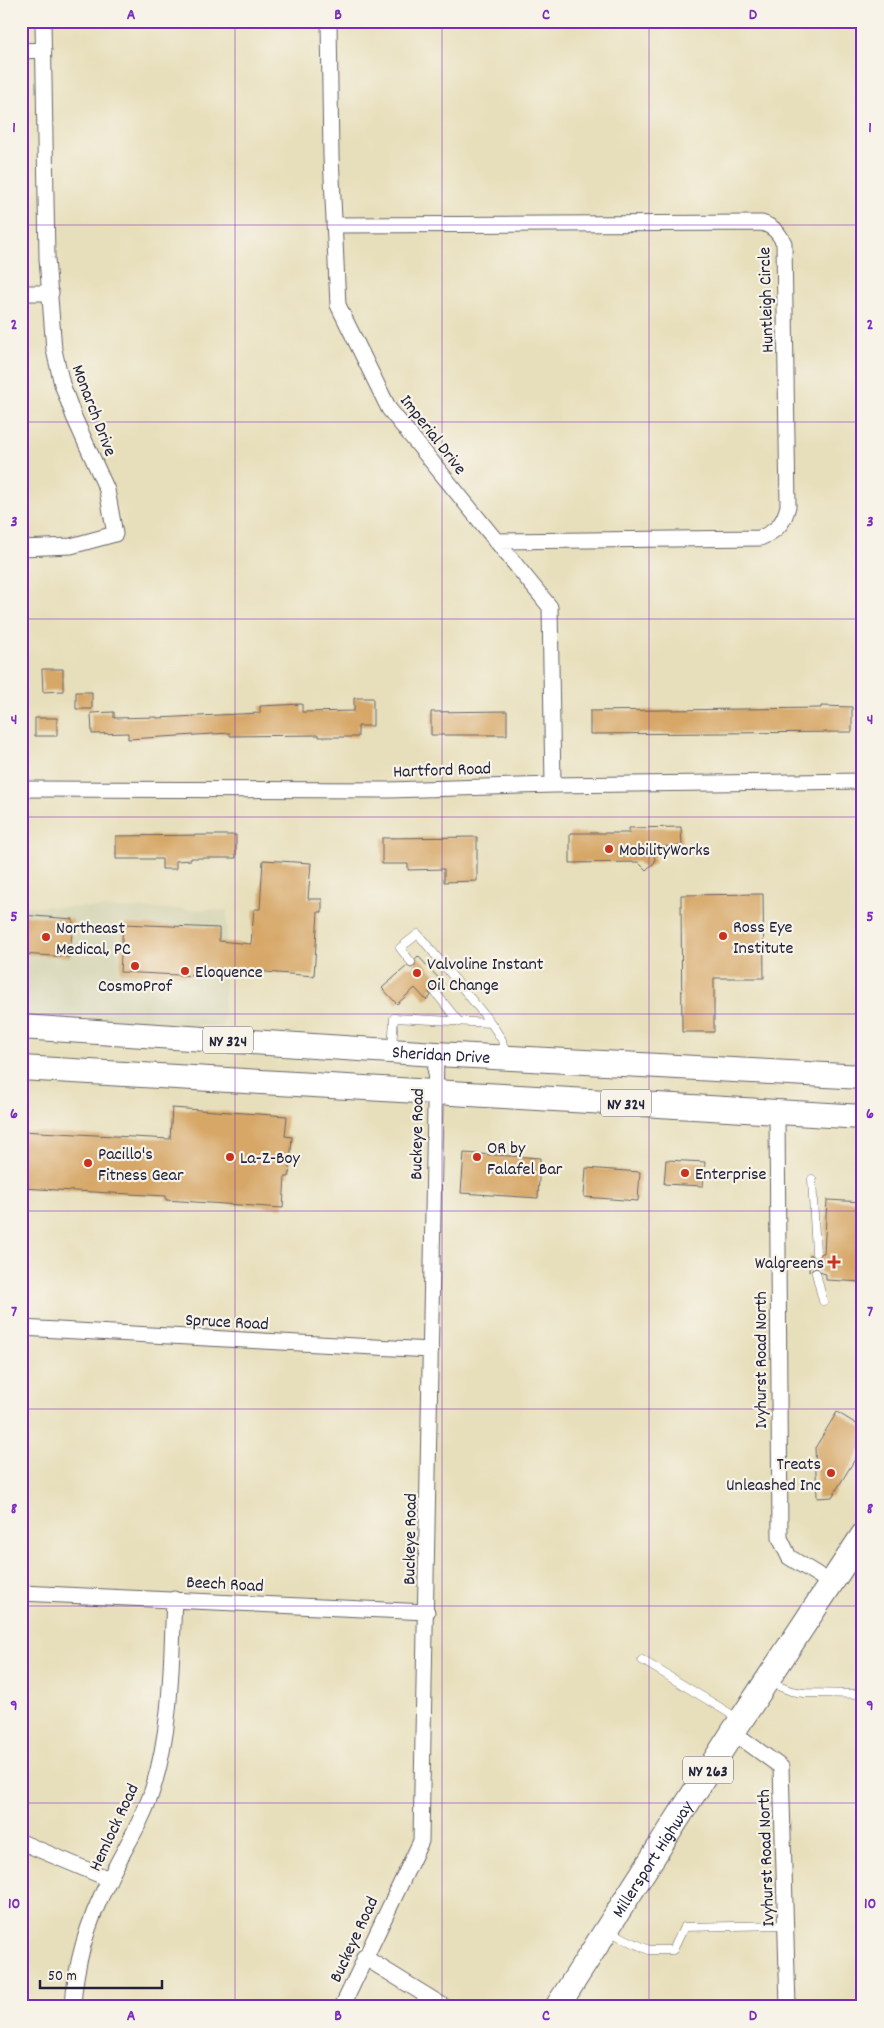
<svg xmlns="http://www.w3.org/2000/svg" width="884" height="2028" font-family="Dekko,sans-serif">
  <rect width="100%" height="100%" fill="#f7f3e8"/>
  <filter id="ink" filterUnits="userSpaceOnUse"><feTurbulence type="fractalNoise" baseFrequency=".02" numOctaves="2"/><feDisplacementMap in="SourceGraphic" scale="10" xChannelSelector="R" yChannelSelector="G"/><feConvolveMatrix kernelMatrix="1 2 1 2 8 2 1 2 1" color-interpolation-filters="sRGB"/></filter>
  <filter id="wash" filterUnits="userSpaceOnUse"><feTurbulence type="fractalNoise" baseFrequency=".0096" numOctaves="4" result="noise"/><feDisplacementMap in="SourceGraphic" scale="20" xChannelSelector="R" yChannelSelector="G"/><feGaussianBlur stdDeviation="1.12" result="paint"/><feColorMatrix in="noise" values="0 0 0 0 0 0 0 0 0 0 0 0 0 0 0 0 0 1.4 0 .05"/><feComposite in="paint" operator="in"/></filter>
  <g filter="url(#wash)">
    <rect width="100%" height="100%" fill="#e7dfbb"/>
    <!-- built -->
    <path fill="#d6d6b6" d="M21 906 227 910 223 1027 21 1014Z"/>
    <g id="blocks">
      <!-- building -->
      <path fill="#d7a768" d="M42 669H63V691L43 692Z
        M76 692H92V709H76Z
        M354 698H373V726H358V737H319V735L230 736V733L128 739V733L92 734 91 713 114 712V718L157 717V718L260 713V706L302 704V712L354 711Z
        M821 706 852 707V732L590 734V711L821 708Z
        M507 711V735H431V712Z
        M35 718H57V736H35Z
        M681 827 682 846 654 847 655 862 646 870 638 862 570 863V833H629V828Z
        M207 835H236V858H191V860L176 861V869H162V859H116V836Z
        M477 837V881L444 882V869L408 870V864H382V838Z
        M263 860 311 863 308 899H322V912H318L314 976 217 968V977L120 972 123 924 219 928V941L251 944 254 909H260Z
        M763 894 764 978H714V1032H682L681 895Z
        M21 915 73 919 70 957 21 954Z
        M418 956 444 984 439 988 435 986 431 988 429 992 431 996 426 1000 415 988 397 1004 382 988 407 966 411 968 415 966V959Z
        M172 1108 287 1116 285 1136 292 1137 289 1177H285L283 1208 166 1200V1196L21 1188V1131L170 1139Z
        M464 1153 540 1158 538 1198 461 1193Z
        M666 1160 705 1162 703 1186 664 1184Z
        M586 1168 640 1172 638 1201 584 1197Z
        M827 1200 863 1202V1282L826 1280V1274L822 1273 817 1268 812 1269 809 1272 810 1254 813 1258 817 1259 822 1253H824Z
        M837 1412 863 1428V1446L832 1497 817 1498 815 1448Z"/>
    </g>
  </g>
  <g filter="url(#ink)">
    <use href="#blocks" fill-opacity="0" stroke="#676468" stroke-width="1"/>
    <g fill="none" stroke-linecap="round" stroke-linejoin="round">
      <defs>
        <path id="lane" d="M411 962 400 948 418 934 491 1023
          M435 992 459 1022
          M392 1049 394 1018 491 1023 502 1040 505 1056
          M853 1074 863 1056
          M812 1179 816 1253
          M816 1273 823 1301
          M642 1660 739 1719
          M768 1682 791 1691 804 1693 863 1694
          M610 1932 649 1950H673L684 1927 787 1925"/>
        <path id="street" d="M329 21 331 156 338 305 389 409 550 607 553 785
          M21 51 44 50
          M334 225 762 223C774 227 778 232 784 243L788 506C784 523 777 531 760 538L495 541
          M21 293H51
          M21 548 71 546 115 534 107 490 74 417 62 384 54 350 47 258 43 21
          M21 789 389 790 553 785 863 781
          M777 1112 780 1538 789 1557 831 1583
          M21 1328 431 1350
          M21 1593 427 1612
          M733 1732 781 1767 788 2007
          M21 1842 109 1879
          M364 1957 445 2007
          M73 2007C75 1962 89 1919 109 1880 123 1850 142 1823 152 1791 172 1729 171 1664 174 1599
          M342 2007 421 1841 436 1054"/>
        <g id="primary">
          <path id="s1" d="M21 1027 436 1054 863 1077"/>
          <path d="M21 1068 863 1117"/>
          <path id="s2" d="M557 2007 733 1732 863 1535"/>
        </g>
      </defs>
      <!-- lane casing -->
      <use href="#lane" stroke="#676468" stroke-width="9"/>
      <!-- street casing -->
      <use href="#street" stroke="#676468" stroke-width="17"/>
      <!-- primary casing -->
      <use href="#primary" stroke="#676468" stroke-width="26"/>
      <!-- lane -->
      <use href="#lane" stroke="#fff" stroke-width="8"/>
      <!-- street -->
      <use href="#street" stroke="#fff" stroke-width="15"/>
      <!-- primary -->
      <use href="#primary" stroke="#fff" stroke-width="24"/>
    </g>
  </g>
  <!-- grid -->
  <path fill="none" stroke="#7b2cbf" stroke-width="1" stroke-opacity="0.55" d="M235 21V2007M442 21V2007M649 21V2007M21 225H863M21 422H863M21 619H863M21 817H863M21 1014H863M21 1211H863M21 1409H863M21 1606H863M21 1803H863"/>
  <!-- markers -->
  <g fill="#c8321e" stroke="#f7f3e8" stroke-width="2">
    <circle cx="609" cy="849" r="5"/>
    <circle cx="723" cy="936" r="5"/>
    <circle cx="46" cy="937" r="5"/>
    <circle cx="135" cy="966" r="5"/>
    <circle cx="185" cy="971" r="5"/>
    <circle cx="417" cy="973" r="5"/>
    <circle cx="230" cy="1157" r="5"/>
    <circle cx="477" cy="1157" r="5"/>
    <circle cx="88" cy="1163" r="5"/>
    <circle cx="685" cy="1173" r="5"/>
    <path d="M831.5 1254.5h5v5h5v5h-5v5h-5v-5h-5v-5h5z"/>
    <circle cx="831" cy="1473" r="5"/>
  </g>
  <g text-anchor="middle" stroke-width="4.5" stroke-linejoin="round" paint-order="stroke">
    <!-- shield labels -->
    <g fill="#f7f3e8" stroke="#62616f" stroke-width="1">
      <rect x="203" y="1026.5" width="50" height="27" rx="4"/>
      <rect x="601" y="1089.5" width="50" height="27" rx="4"/>
      <rect x="683" y="1756.5" width="50" height="27" rx="4"/>
    </g>
    <g font-size="16" font-weight="bold" fill="#22223b">
      <text x="228" y="1046">NY 324</text>
      <text x="626" y="1109">NY 324</text>
      <text x="708" y="1776">NY 263</text>
    </g>
    <!-- street labels -->
    <g font-size="18" fill="#22223b" stroke="#f7f3e8">
      <text transform="translate(765 300) rotate(-92)" y="6">Huntleigh Circle</text>
      <text transform="translate(95 410) rotate(69)" y="6">Monarch Drive</text>
      <text transform="translate(434 434) rotate(52)" y="6">Imperial Drive</text>
      <text transform="translate(442 769) rotate(-2)" y="6">Hartford Road</text>
      <text dy="6" stroke="none"><textPath href="#s1" startOffset="421">Sheridan Drive</textPath></text>
      <text transform="translate(416 1134) rotate(-89)" y="6">Buckeye Road</text>
      <text transform="translate(227 1321) rotate(3)" y="6">Spruce Road</text>
      <text transform="translate(760 1360) rotate(-90)" y="6">Ivyhurst Road North</text>
      <text transform="translate(409 1539) rotate(-89)" y="6">Buckeye Road</text>
      <text transform="translate(225 1583) rotate(3)" y="6">Beech Road</text>
      <text transform="translate(113 1827) rotate(-65)" y="6">Hemlock Road</text>
      <text dy="6" stroke="none"><textPath href="#s2" startOffset="176">Millersport Highway</textPath></text>
      <text transform="translate(765 1858) rotate(-92)" y="6">Ivyhurst Road North</text>
      <text transform="translate(353 1939) rotate(-65)" y="6">Buckeye Road</text>
    </g>
    <!-- poi labels -->
    <g font-size="18" fill="#22223b" stroke="#f7f3e8" text-anchor="start">
      <text x="619" y="855">MobilityWorks</text>
      <text x="733" y="932">Ross Eye<tspan x="733" dy="21">Institute</tspan></text>
      <text x="56" y="933">Northeast<tspan x="56" dy="21">Medical, PC</tspan></text>
      <text x="427" y="969">Valvoline Instant<tspan x="427" dy="21">Oil Change</tspan></text>
      <text x="195" y="977">Eloquence</text>
      <text x="135" y="991" text-anchor="middle">CosmoProf</text>
      <text x="487" y="1153">OR by<tspan x="487" dy="21">Falafel Bar</tspan></text>
      <text x="98" y="1159">Pacillo's<tspan x="98" dy="21">Fitness Gear</tspan></text>
      <text x="240" y="1163">La-Z-Boy</text>
      <text x="695" y="1179">Enterprise</text>
      <text x="824" y="1268" text-anchor="end">Walgreens</text>
      <text x="821" y="1469" text-anchor="end">Treats<tspan x="821" dy="21">Unleashed Inc</tspan></text>
    </g>
  </g>
  <!-- margin -->
  <rect width="884" height="2028" fill="none" stroke="#f7f3e8" stroke-width="55"/>
  <!-- scale -->
  <path d="M40 1980v8h122v-8" fill="none" stroke="#22223b" stroke-width="2.5"/>
  <text x="48" y="1980" font-size="15" fill="#22223b" stroke="#f7f3e8" stroke-width="4" paint-order="stroke">50 m</text>
  <rect x="28" y="28" width="828" height="1972" fill="none" stroke="#7b2cbf" stroke-width="2"/>
  <g font-size="16" text-anchor="middle" font-weight="bold" fill="#7b2cbf">
    <text x="131" y="19">A</text>
    <text x="338" y="19">B</text>
    <text x="546" y="19">C</text>
    <text x="753" y="19">D</text>
    <text x="14" y="132">1</text>
    <text x="870" y="132">1</text>
    <text x="14" y="329">2</text>
    <text x="870" y="329">2</text>
    <text x="14" y="526">3</text>
    <text x="870" y="526">3</text>
    <text x="14" y="724">4</text>
    <text x="870" y="724">4</text>
    <text x="14" y="921">5</text>
    <text x="870" y="921">5</text>
    <text x="14" y="1118">6</text>
    <text x="870" y="1118">6</text>
    <text x="14" y="1316">7</text>
    <text x="870" y="1316">7</text>
    <text x="14" y="1513">8</text>
    <text x="870" y="1513">8</text>
    <text x="14" y="1710">9</text>
    <text x="870" y="1710">9</text>
    <text x="14" y="1908">10</text>
    <text x="870" y="1908">10</text>
    <text x="131" y="2020">A</text>
    <text x="338" y="2020">B</text>
    <text x="546" y="2020">C</text>
    <text x="753" y="2020">D</text>
  </g>
</svg>
